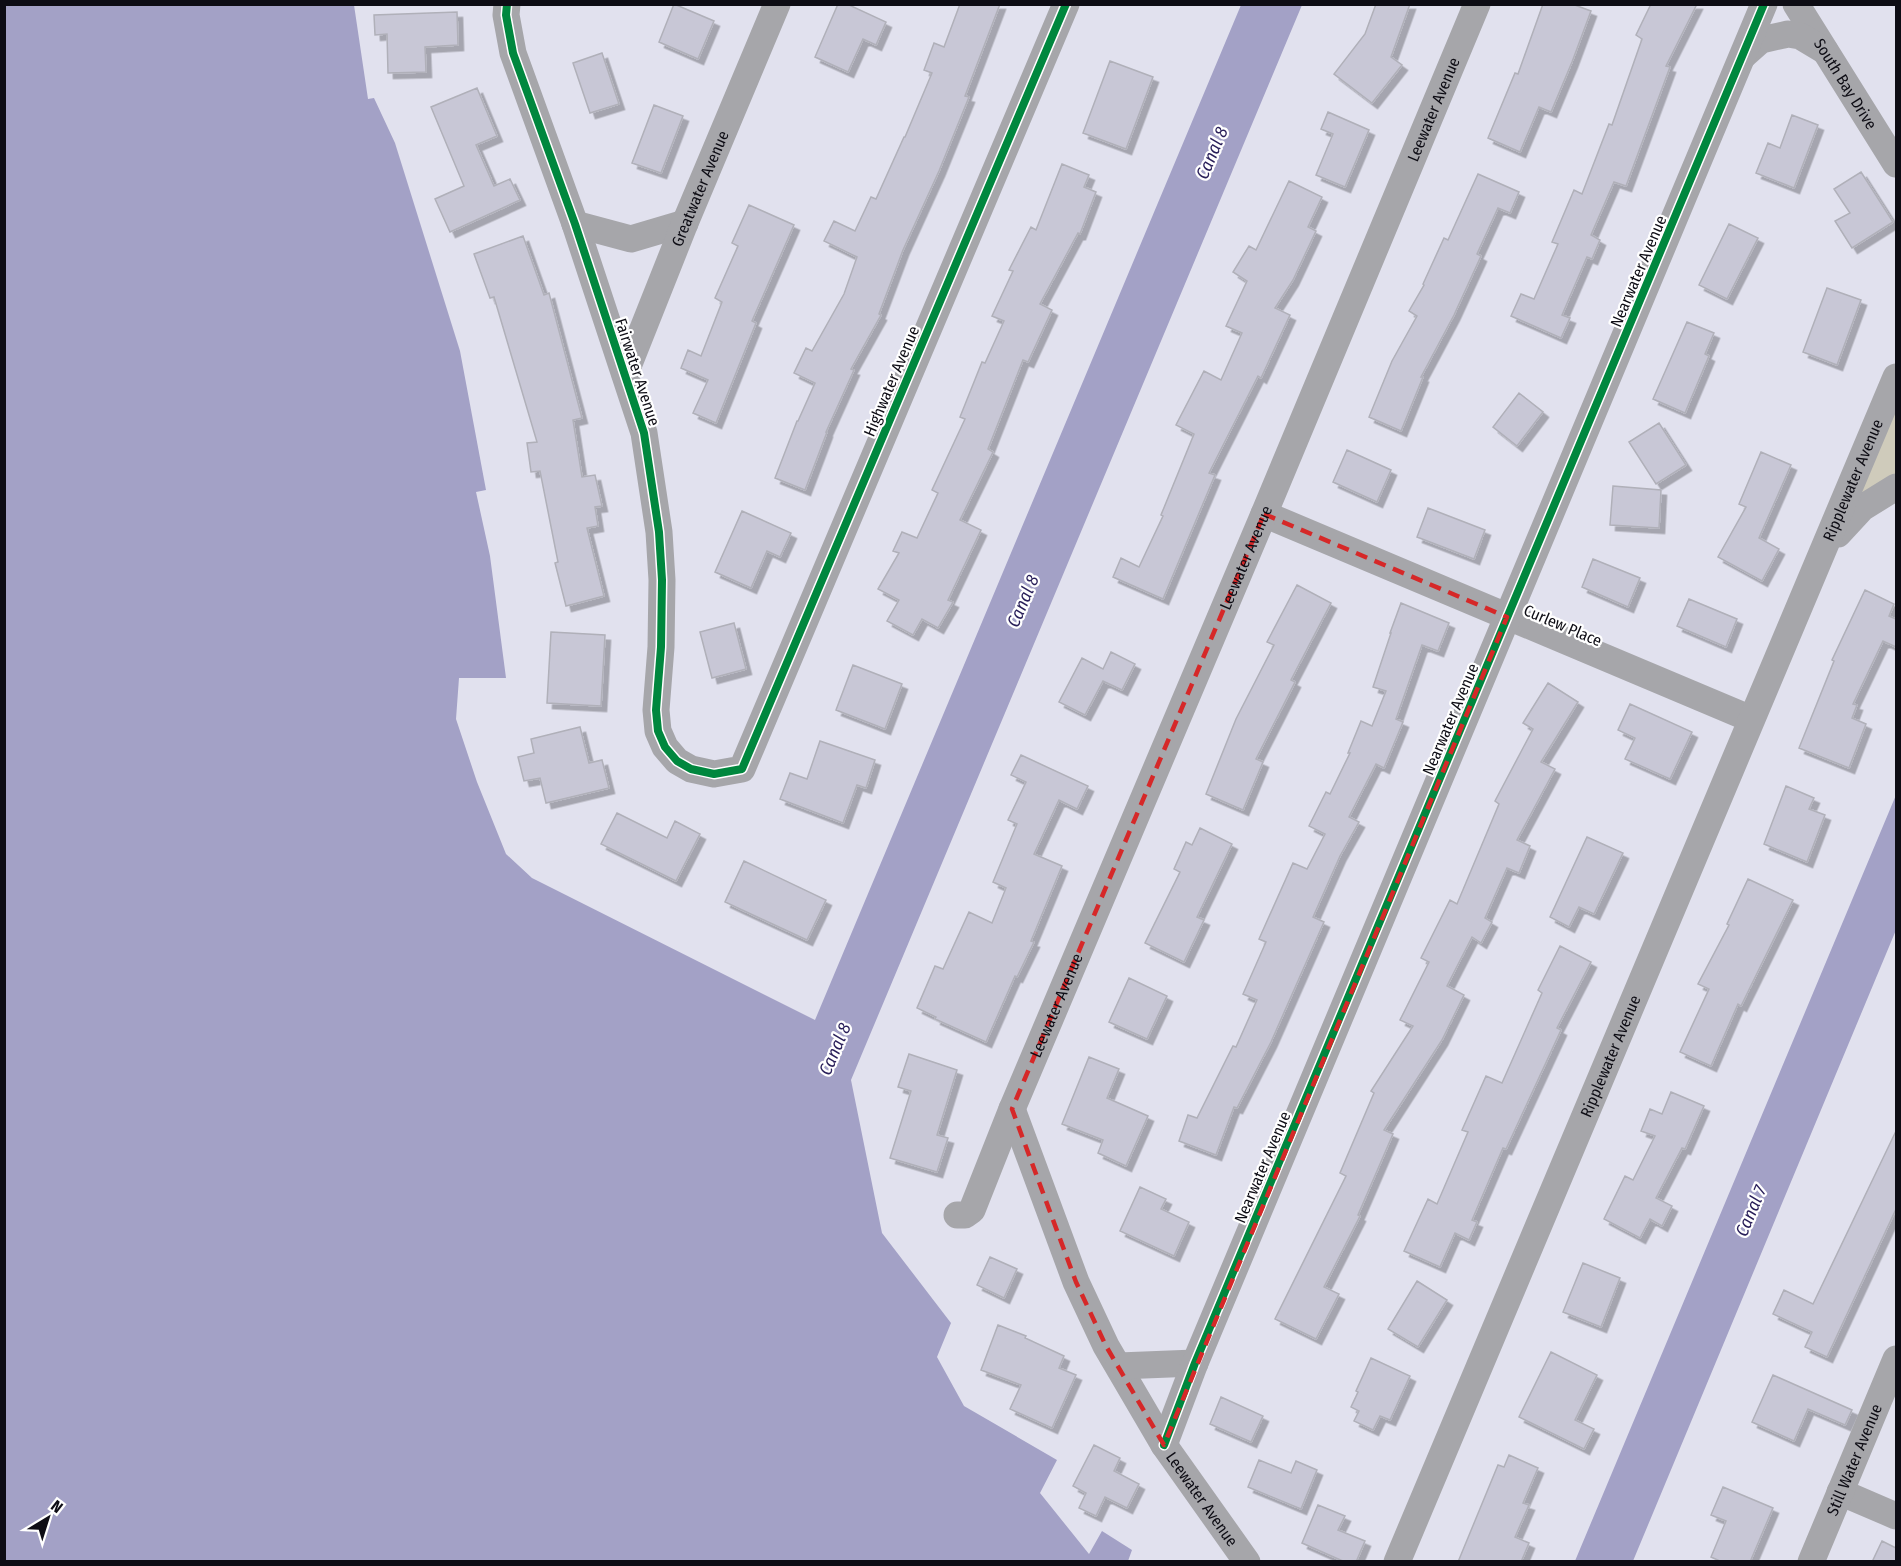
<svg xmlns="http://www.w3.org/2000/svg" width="1901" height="1566" font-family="'Fira Sans Condensed',sans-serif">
  <defs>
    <filter id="shadow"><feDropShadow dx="5.5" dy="5.5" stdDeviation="0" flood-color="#0004"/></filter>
  </defs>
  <rect width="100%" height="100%" fill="#e1e1ee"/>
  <!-- green -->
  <path fill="#cfcbbb" d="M1896 386V483L1835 532Z"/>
  <!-- water -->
  <path fill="#a3a1c6" d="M5 4 354 5 368 99 374 98 395 143 460 351 486 490 476 492 490 556 506 678H459L456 719 477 782 506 854 532 878 815 1020 1241 5H1302L851 1080 882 1233 951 1323 937 1357 964 1406 1057 1460 1040 1493 1089 1554 1102 1531 1132 1550 1128 1561H5Z
    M1896 795V930L1633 1561H1575Z"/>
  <!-- building -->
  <path fill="#c8c7d6" stroke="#b0b0b9" stroke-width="1.5" filter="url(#shadow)" d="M674 4 714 21 698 59 659 42Z
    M838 4H847L886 22 876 45 863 39 848 72 815 57Z
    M960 4H1000L965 96 969 97 939 171 903 250 879 314 881 315 851 369 854 370 826 432H827L805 490 775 478 797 421H798L815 383 794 373 806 348 812 351 844 294 857 257 824 241 834 221 855 231 871 197 876 199 904 137H905L932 73 924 70 934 43 944 47Z
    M1376 4H1410L1391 57 1402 65 1372 103 1334 74 1365 34Z
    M1543 4H1572L1591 11 1572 62 1551 112 1539 107 1520 152 1488 138 1515 73 1518 74Z
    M1651 4H1697L1666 66 1670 67 1626 186 1614 182 1591 235 1600 240 1592 259 1587 257 1562 315 1570 318 1561 338 1511 316 1521 294 1534 299 1558 244 1552 242 1574 190 1582 194 1609 124 1612 125 1642 39 1636 35Z
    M457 12 458 45 425 47 426 72 388 73 387 34 375 35 374 15Z
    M602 53 619 104 590 113 573 63Z
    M1110 61 1153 77 1126 149 1083 133Z
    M477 88 497 136 476 145 494 186 510 179 520 200 450 232 435 199 464 186 431 107Z
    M654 105 683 116 661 173 632 163Z
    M1328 112 1369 130 1345 187 1316 175 1333 134 1321 129Z
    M1792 115 1818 125 1794 188 1756 173 1768 143 1780 148Z
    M1062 164 1089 175 1084 187 1096 192 1080 234 1078 233 1040 304 1052 310 1028 362 1023 360 988 449 993 452 960 520 981 530 948 600 953 602 938 628 922 619 913 635 887 621 899 600 878 589 899 553 893 551 902 532 917 538 938 493 932 490 965 419 960 417 982 362 985 363 1004 321 992 316 1013 271 1009 270 1031 227 1036 230Z
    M1861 172 1893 222 1852 248 1835 221 1850 213 1834 189Z
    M1478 174 1519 192 1510 213 1498 208 1477 254 1481 256 1454 315 1421 377H1423L1401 431 1369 417 1392 361 1417 316 1409 311 1424 285 1423 284 1444 238 1448 240Z
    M1289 181 1322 197 1308 227 1316 231 1293 280 1275 308 1290 315 1261 378 1258 376 1209 473 1215 475 1163 599 1113 577 1121 558 1139 567 1163 516 1161 515 1194 434 1176 425 1204 371 1221 380 1242 333 1226 326 1247 281 1233 272 1249 246 1256 250Z
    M749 205 794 225 752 321 756 323 716 423 693 413 708 380 681 368 688 350 701 356 722 302 715 298 738 246 732 243Z
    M1729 224 1758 238 1727 299 1699 285Z
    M523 236 544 295 549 293 582 418 573 420 582 477 595 475 602 506 595 507 598 526 587 528 604 596 566 606 555 563 558 562 540 471 531 472 527 443 537 442 494 297 490 298 474 254Z
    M1827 288 1861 300 1837 365 1803 352Z
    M1687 322 1714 333 1705 354 1709 356 1685 413 1653 399Z
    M1519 393 1543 412 1517 446 1493 427Z
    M1659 423 1686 465 1656 484 1629 442Z
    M1347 450 1391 470 1377 502 1333 482Z
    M1761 452 1791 465 1759 538 1779 549 1762 581 1718 557 1746 507 1739 504Z
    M1613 486 1661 490 1659 528 1610 525Z
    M1428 508 1485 530 1474 559 1417 537Z
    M742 511 791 533 780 557 767 551 751 588 715 572Z
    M1593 559 1640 578 1628 607 1582 587Z
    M1297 585 1331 603 1291 680 1295 682 1256 759 1263 762 1243 810 1206 794 1236 719 1274 645 1267 642Z
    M1865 590 1894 604 1889 616 1896 619V647L1883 641 1853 704 1857 705 1852 718 1866 724 1849 768 1799 748 1834 661 1832 660Z
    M1689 599 1737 619 1726 647 1677 626Z
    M1401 603 1449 623 1438 651 1422 645 1396 719 1403 722 1384 768 1376 764 1349 817 1359 822 1340 856 1313 917 1324 922 1271 1042 1237 1108 1234 1107 1216 1155 1179 1141 1188 1115 1197 1118 1233 1046 1236 1047 1257 1000 1243 994 1266 942 1259 939 1293 863 1307 869 1325 834 1309 826 1326 792 1330 794 1350 753H1348L1361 721 1372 726 1386 691 1373 687 1391 633H1390Z
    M734 623 746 669 712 678 700 632Z
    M551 632 605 635 601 706 547 703Z
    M1111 652 1135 664 1122 690 1103 681 1085 715 1059 702 1082 658 1103 669Z
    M853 665 902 684 885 729 836 710Z
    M1548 683 1578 702 1541 762 1555 769 1517 840 1530 846 1519 873 1507 868 1485 918 1492 922 1481 943 1472 937 1447 986 1464 995 1442 1040 1384 1130 1393 1134 1358 1215 1360 1216 1324 1287 1339 1294 1316 1339 1275 1319 1346 1176 1340 1173 1374 1093 1371 1091 1413 1026 1400 1020 1429 962 1421 958 1450 900 1457 904 1499 804 1495 801 1533 729 1523 723Z
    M1630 704 1692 732 1670 779 1625 759 1635 738 1618 730Z
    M580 727 589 763 602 760 609 788 546 803 540 778 524 781 518 757 534 753 531 739Z
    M820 741 875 760 866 788 857 785 843 823 780 799 790 773 807 779Z
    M1021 755 1088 786 1077 809 1059 800 1034 854 1062 866 1031 941 1034 942 1017 977 1015 976 986 1042 935 1019 936 1017 917 1008 935 966 943 969 969 912 992 923 1006 888 993 882 1017 824 1008 820 1026 782 1011 775Z
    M1786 786 1814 798 1809 809 1825 815 1807 862 1764 844Z
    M617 813 667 838 675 821 700 834 676 881 601 844Z
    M1200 828 1232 844 1197 917 1204 920 1184 962 1145 943 1180 872 1174 869 1186 842 1192 845Z
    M1587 837 1623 853 1594 914 1579 907 1569 927 1550 917Z
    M744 861 826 900 807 940 725 902Z
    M1748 879 1793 900 1741 1006 1738 1004 1711 1066 1680 1052 1709 989 1698 984 1729 925 1727 924Z
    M1560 946 1591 962 1557 1028 1561 1030 1506 1149 1503 1148 1472 1220 1477 1222 1469 1240 1455 1233 1440 1267 1404 1251 1428 1199 1437 1204 1468 1132 1462 1130 1486 1076 1502 1083 1542 993 1538 990Z
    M1129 978 1167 996 1147 1039 1109 1022Z
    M909 1054 957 1070 937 1135 948 1138 937 1172 890 1158 911 1091 898 1087Z
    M1089 1057 1119 1069 1107 1098 1148 1116 1126 1166 1098 1153 1103 1140 1062 1124Z
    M1671 1092 1704 1106 1685 1149 1682 1148 1656 1198 1672 1206 1662 1226 1650 1219 1640 1238 1604 1219 1625 1176 1633 1180 1655 1136 1641 1131 1650 1109 1662 1114Z
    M1896 1131V1209L1827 1357 1805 1347 1812 1332 1773 1314 1784 1290 1813 1304Z
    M1140 1187 1166 1199 1161 1209 1189 1222 1174 1256 1120 1231Z
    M990 1257 1017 1269 1004 1298 977 1285Z
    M1583 1263 1620 1278 1601 1327 1563 1312Z
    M1417 1281 1447 1300 1418 1347 1388 1329Z
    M998 1325 1026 1336 1025 1338 1064 1356 1059 1368 1076 1375 1052 1428 1010 1409 1021 1385 981 1370Z
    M1551 1352 1597 1375 1575 1420 1594 1429 1584 1449 1519 1417Z
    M1371 1358 1410 1376 1390 1420 1380 1416 1373 1430 1354 1421 1359 1411 1351 1407 1358 1392 1356 1391Z
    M1773 1375 1852 1410 1845 1425 1808 1409 1794 1441 1752 1422Z
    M1221 1397 1263 1416 1251 1442 1210 1424Z
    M1094 1445 1120 1458 1114 1471 1139 1484 1127 1508 1105 1497 1096 1516 1079 1508 1086 1493 1073 1486Z
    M1509 1455 1538 1468 1523 1503 1529 1505 1515 1537 1529 1543 1521 1562H1458L1498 1465 1504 1467Z
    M1259 1460 1291 1473 1296 1461 1317 1470 1301 1509 1248 1487Z
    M1723 1487 1773 1508 1750 1562H1722L1711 1557 1726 1521 1711 1515Z
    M1318 1505 1345 1516 1338 1530 1365 1541 1356 1562H1345L1302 1543Z
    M1882 1541 1896 1548V1562H1872Z"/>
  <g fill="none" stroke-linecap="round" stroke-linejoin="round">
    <!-- street -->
    <g stroke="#a6a6aa" stroke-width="27">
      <path d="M507 4 506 15 513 53 575 224 644 433 659 532 662 580 661 647 656 710 658 731 665 747 677 761 691 769 714 774 742 769 1066 4"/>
      <path id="s1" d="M1796 4 1896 164"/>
      <path d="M1743 56 1761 40 1788 34 1800 36 1825 51"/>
      <path d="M575 224 631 239 685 223"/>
      <path id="s2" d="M625 374 685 223 777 4"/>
      <path d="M1264 514 1751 719"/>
      <path d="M1838 534 1862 508 1896 487"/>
      <path id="s3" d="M1012 1109 1076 1282 1106 1346 1164 1445 1247 1562"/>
      <path id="s4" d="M957 1215H965L972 1210 1012 1109 1264 514 1477 4"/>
      <path d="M1119 1366 1195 1363"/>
      <path d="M1164 1445 1195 1363 1764 4"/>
      <path d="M1840 1492 1896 1516"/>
      <path id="s5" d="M1397 1562 1896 377"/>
      <path id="s6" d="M1811 1562 1896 1359"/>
    </g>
    <defs>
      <path id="cycleway" d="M507 4 506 15 513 53 575 224 644 433 659 532 662 580 661 647 656 710 658 731 665 747 677 761 691 769 714 774 742 769 1066 4
        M1164 1445 1195 1363 1764 4"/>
    </defs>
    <!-- cycleway casing -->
    <use href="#cycleway" stroke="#fff" stroke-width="11"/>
    <!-- cycleway -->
    <use href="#cycleway" stroke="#00873e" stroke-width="8"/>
  </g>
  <!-- marked area -->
  <path fill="none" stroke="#d62828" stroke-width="4.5" stroke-dasharray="12 8" stroke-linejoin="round" d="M1264 514 1507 617 1164 1445 1106 1346 1076 1282 1012 1109Z"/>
  <g text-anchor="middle" stroke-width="4.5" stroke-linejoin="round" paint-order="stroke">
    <!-- street labels -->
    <g font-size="16" fill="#0d0c14" stroke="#fff">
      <text dy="6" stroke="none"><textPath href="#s1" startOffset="94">South Bay Drive</textPath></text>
      <text dy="6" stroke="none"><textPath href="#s4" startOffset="1210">Leewater Avenue</textPath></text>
      <text dy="6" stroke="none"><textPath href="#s2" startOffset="200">Greatwater Avenue</textPath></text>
      <text transform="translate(1638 271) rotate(-67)" y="6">Nearwater Avenue</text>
      <text transform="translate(638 372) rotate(72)" y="6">Fairwater Avenue</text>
      <text transform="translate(891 381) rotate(-67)" y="6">Highwater Avenue</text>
      <text dy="6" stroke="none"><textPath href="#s5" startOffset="1174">Ripplewater Avenue</textPath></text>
      <text dy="6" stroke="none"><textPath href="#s4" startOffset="724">Leewater Avenue</textPath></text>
      <text transform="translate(1563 625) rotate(23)" y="6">Curlew Place</text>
      <text transform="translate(1450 719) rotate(-67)" y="6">Nearwater Avenue</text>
      <text dy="6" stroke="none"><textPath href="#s4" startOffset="238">Leewater Avenue</textPath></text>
      <text dy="6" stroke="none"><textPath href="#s5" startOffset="549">Ripplewater Avenue</textPath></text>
      <text transform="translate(1262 1167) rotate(-67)" y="6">Nearwater Avenue</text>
      <text dy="6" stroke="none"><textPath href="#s6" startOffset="111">Still Water Avenue</textPath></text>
      <text dy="6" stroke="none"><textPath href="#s3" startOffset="436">Leewater Avenue</textPath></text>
    </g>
    <!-- water labels -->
    <g font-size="18" font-style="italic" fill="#2a205a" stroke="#fff">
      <text transform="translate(1212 153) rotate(-67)" y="6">Canal 8</text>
      <text transform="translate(1023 601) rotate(-67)" y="6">Canal 8</text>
      <text transform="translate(835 1049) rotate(-67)" y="6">Canal 8</text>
      <text transform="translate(1751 1211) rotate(-67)" y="6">Canal 7</text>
    </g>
  </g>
  <!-- border -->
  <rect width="1901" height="1566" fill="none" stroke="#0d0c14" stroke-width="12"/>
  <!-- north arrow -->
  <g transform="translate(48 1518) rotate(38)" stroke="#ffffff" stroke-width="4.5" paint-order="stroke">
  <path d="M0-4.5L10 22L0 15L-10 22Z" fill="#0d0c14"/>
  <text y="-9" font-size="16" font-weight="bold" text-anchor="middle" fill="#0d0c14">N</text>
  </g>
</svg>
